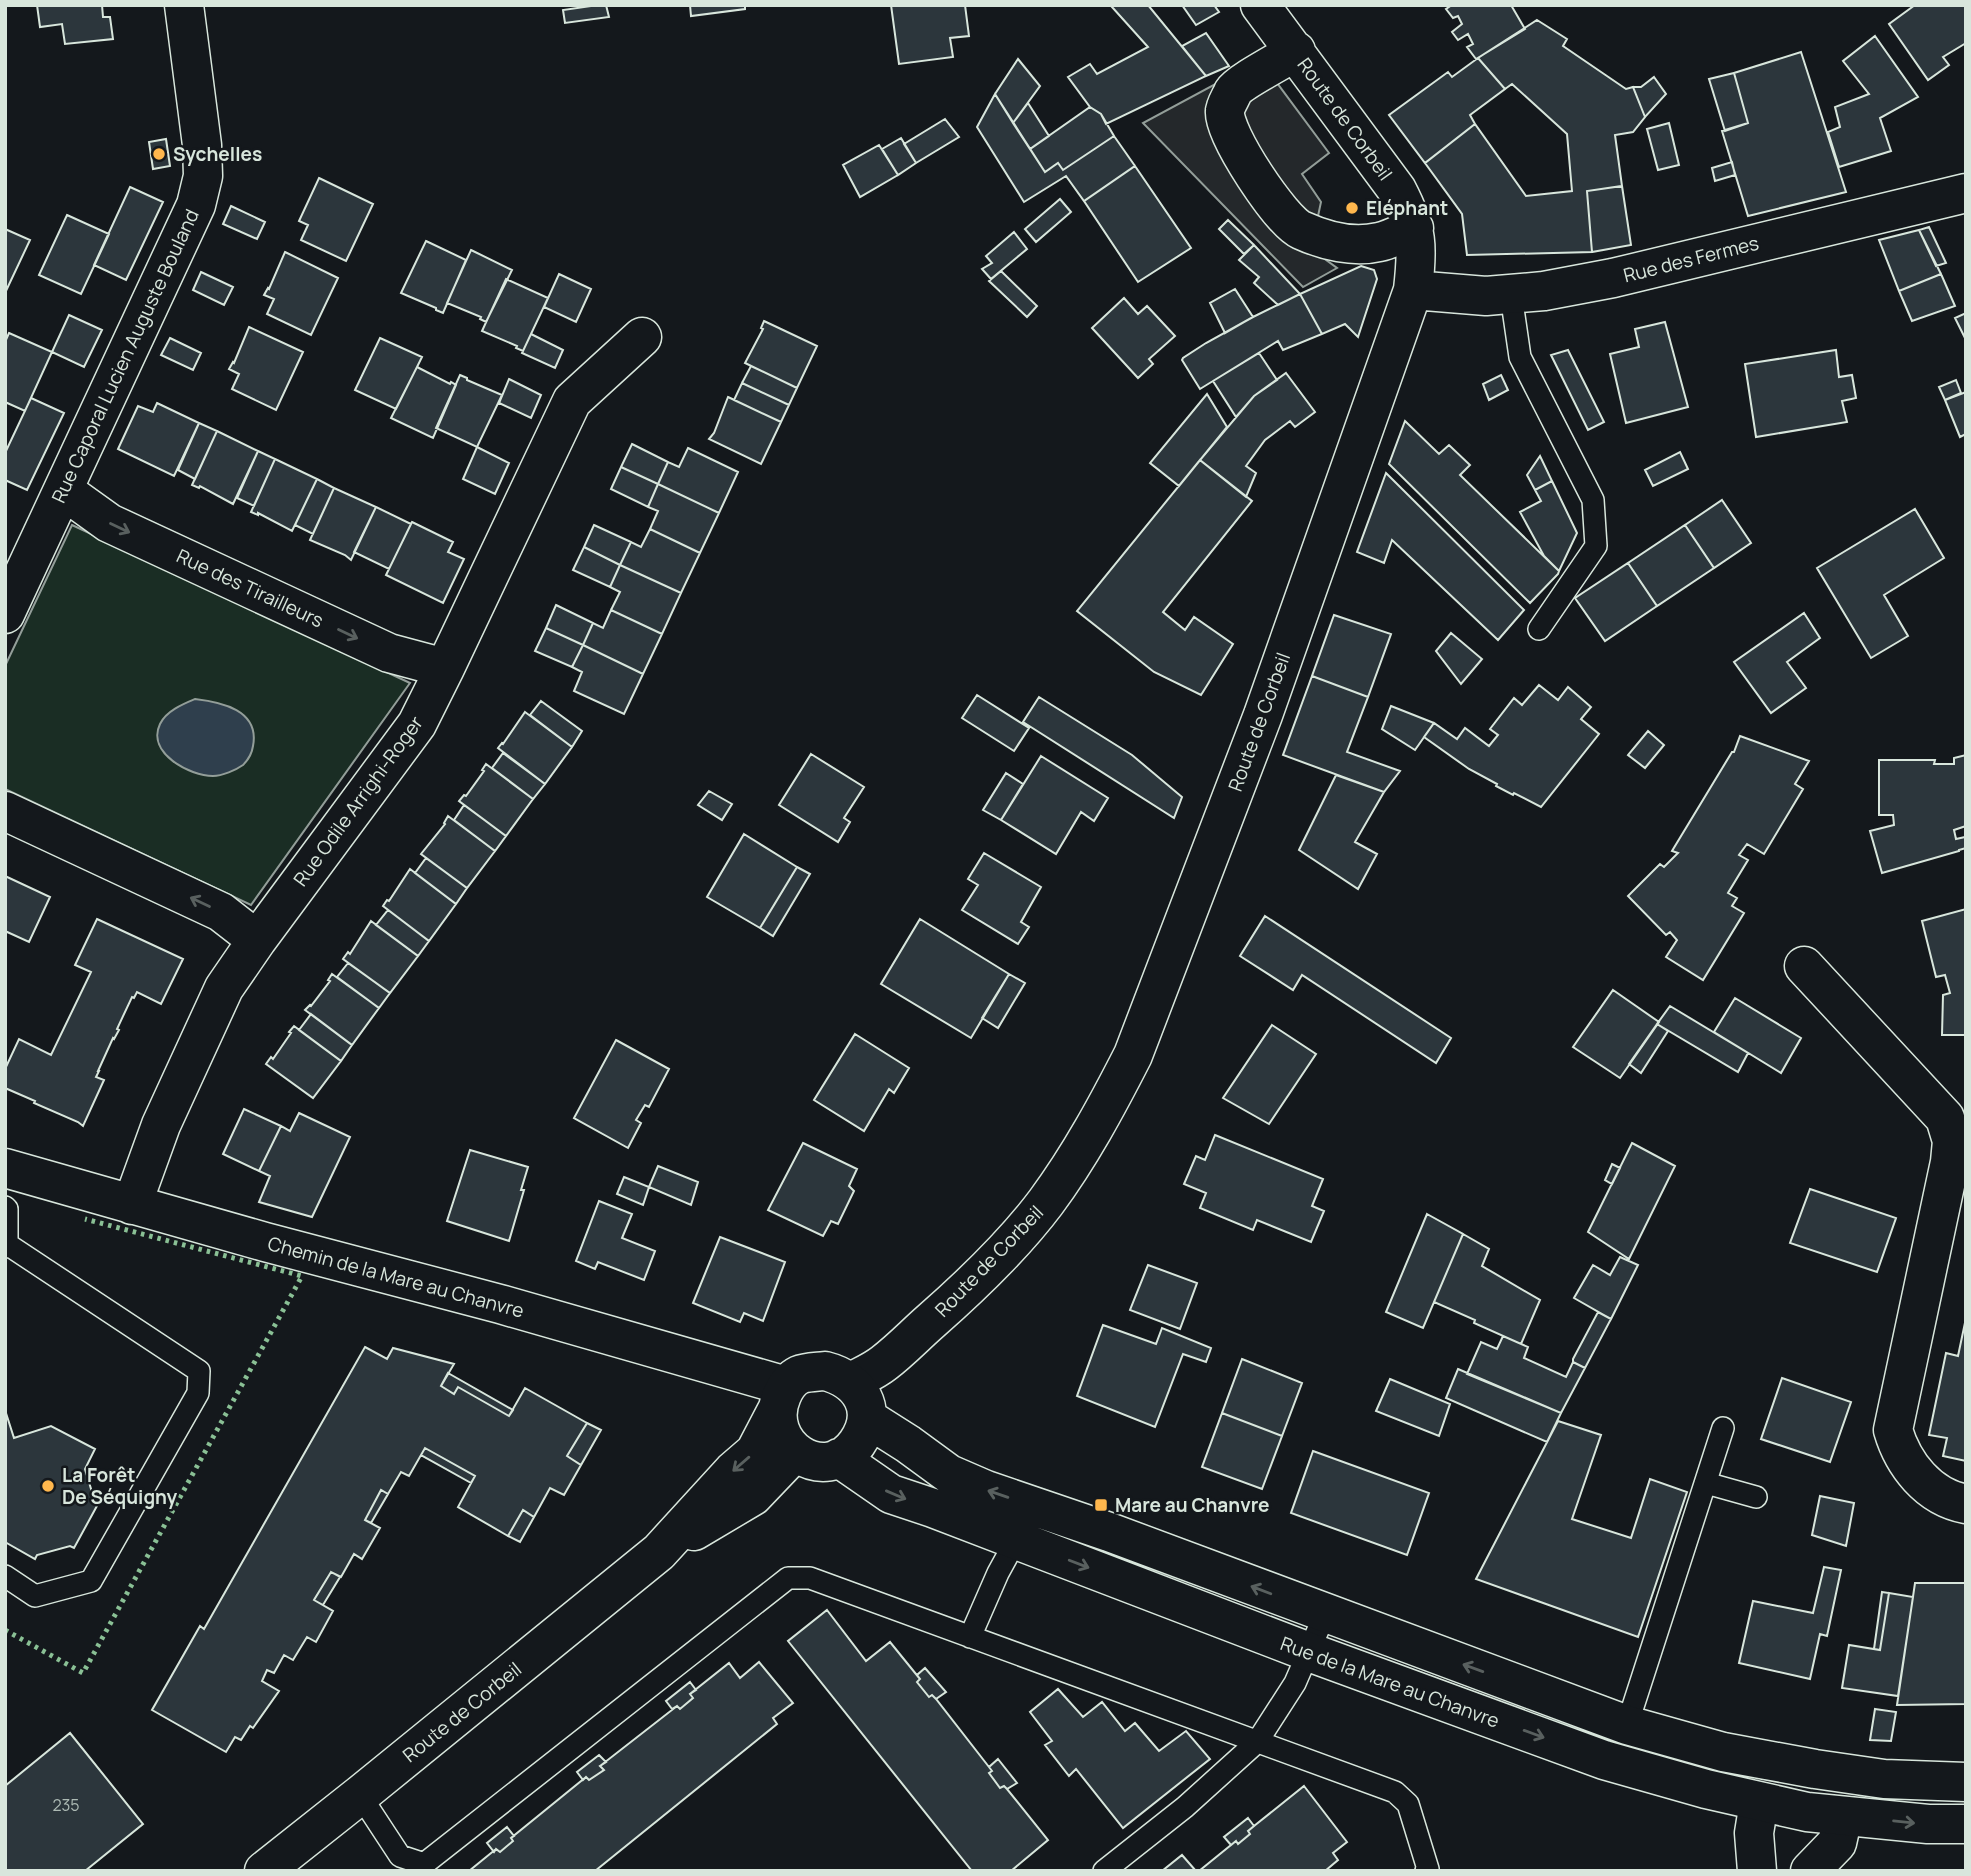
<svg xmlns="http://www.w3.org/2000/svg" width="1971" height="1876" font-family="Manrope,sans-serif">
  <rect width="100%" height="100%" fill="#14181c"/>
  <!-- green -->
  <path fill="#1a2d24" stroke="#939e99" stroke-width="2" d="M72 525 410 683 251 905 5 789V666Z"/>
  <!-- parking -->
  <path fill="#24282b" stroke="#939e99" stroke-width="2" d="M1260 60 1329 153 1302 174 1321 202 1311 249 1337 268 1303 287 1143 123Z"/>
  <!-- water -->
  <path fill="#2f3f4d" stroke="#939e99" stroke-width="2" d="M195 699C221 702 260 710 253 746 252 753 248 760 243 765 236 770 222 776 213 776 190 776 146 753 160 724 166 711 183 704 195 699Z"/>
  <!-- building -->
  <path fill="#2c363c" stroke="#d8e6dc" stroke-width="2" d="M37 5H102L103 17H110L113 39 65 44 62 24 40 27Z
    M598 5H606L609 17 565 23 563 10Z
    M690 5H745V9L691 16Z
    M891 5H965L969 36 950 38 953 57 899 64Z
    M1114 5H1148L1206 76 1106 124 1101 114 1090 107 1068 77 1090 64 1097 74 1148 47 1112 7Z
    M1182 5H1214L1219 12 1196 25Z
    M1452 5H1511L1525 29 1476 59 1467 47 1473 44 1468 34 1458 40 1452 32 1462 24 1458 16 1453 18 1446 9Z
    M1915 5H1966V43L1943 57 1949 65 1928 80 1889 24Z
    M1537 20 1567 39 1563 46 1626 89 1633 87 1645 117 1633 132 1615 135 1622 186 1587 191 1592 252 1467 255 1462 214 1425 163 1475 124 1526 196 1572 191 1567 134 1512 84 1505 89 1478 58Z
    M1206 33 1229 66 1206 76 1182 46Z
    M1875 36 1918 97 1880 118 1891 151 1839 167 1828 132 1840 127 1835 107 1869 94 1843 61Z
    M1801 52 1846 192 1748 216 1722 131 1748 123 1734 73Z
    M1478 58 1505 89 1470 115 1475 124 1425 163 1389 115 1448 72 1452 77Z
    M1018 59 1040 86 1013 123 995 94Z
    M1734 73 1748 123 1725 131 1709 79Z
    M1654 77 1666 94 1645 117 1633 87H1641Z
    M995 94 1045 172 1058 163 1063 170 1114 136 1135 166 1084 201 1066 176 1024 202 977 127Z
    M1028 103 1049 136 1030 149 1013 123Z
    M1090 107 1101 114 1114 136 1063 170 1058 163 1045 172 1030 149Z
    M945 119 959 137 916 163 904 144Z
    M1669 123 1679 165 1658 170 1647 129Z
    M901 138 916 163 898 175 882 149Z
    M166 139 170 166 153 169 149 142Z
    M879 145 898 175 860 197 843 165Z
    M1732 162 1735 175 1715 181 1712 168Z
    M1135 166 1191 248 1138 282 1084 201Z
    M319 178 373 204 346 261 301 240 308 225 299 221Z
    M1622 186 1631 245 1592 252 1587 191Z
    M130 187 163 202 126 280 94 265Z
    M1060 199 1071 212 1036 242 1025 229Z
    M231 206 265 222 257 239 223 224Z
    M67 215 109 234 81 294 39 275Z
    M1228 220 1254 245 1244 254 1219 229Z
    M1929 227 1946 263 1936 266 1919 230Z
    M5 229 30 240 5 293Z
    M1919 230 1941 274 1899 291 1879 240Z
    M1014 232 1027 249 991 279 982 269 992 263 986 256Z
    M426 241 466 260 443 313 436 310V308L401 293Z
    M1254 245 1300 294 1278 305 1254 283 1259 277 1239 260Z
    M471 250 512 270 486 322 480 319 481 317 447 303Z
    M285 252 338 278 311 335 267 314 274 299 264 295 268 288 269 289Z
    M1361 266 1374 270 1377 279 1358 337 1345 324 1322 334 1300 294Z
    M1001 271 1037 306 1027 317 989 281Z
    M201 272 233 287 224 305 193 290Z
    M559 274 591 289 576 322 544 307Z
    M1941 274 1955 306 1912 321 1899 291Z
    M506 279 548 298 523 351 516 348 517 346 482 331Z
    M1235 289 1253 317 1225 333 1210 303Z
    M1300 294 1322 334 1283 350 1278 341 1200 389 1182 360 1183 358 1206 343 1253 317Z
    M1124 298 1138 314 1147 306 1175 336 1149 359 1153 364 1138 378 1092 328Z
    M1966 313V340L1955 318Z
    M69 315 102 330 84 367 52 352Z
    M764 321 817 346 797 388 745 363 763 329 761 328Z
    M1665 322 1688 407 1626 423 1610 354 1639 347 1635 329Z
    M249 327 303 352 276 410 232 389 239 374 229 369 233 362 234 363Z
    M9 333 52 352 25 411 5 402V342Z
    M531 334 563 350 555 368 522 353Z
    M170 338 201 353 193 370 161 355Z
    M380 338 422 357 396 409 355 390Z
    M1568 350 1604 422 1588 430 1551 355Z
    M1836 350 1839 377 1852 375 1856 398 1842 401 1847 422 1756 437 1745 364Z
    M1259 353 1277 380 1254 396 1236 417 1213 381Z
    M751 366 797 388 789 405 742 383Z
    M417 367 450 384 451 382 456 385 433 438 391 418Z
    M1286 373 1315 412 1295 427 1290 421 1265 440 1246 466 1256 473 1246 497 1200 460 1254 396Z
    M460 375 467 378V380L502 395 477 447 436 428Z
    M1501 375 1508 390 1489 400 1483 384Z
    M509 379 541 395 531 418 499 403Z
    M1956 380 1961 393 1945 400 1939 387Z
    M742 383 789 405 781 422 734 400Z
    M1966 392V434L1960 437 1945 400Z
    M1207 394 1227 427 1179 486 1150 463Z
    M728 397 781 422 761 464 709 439 714 433Z
    M31 398 64 413 27 490 5 480V453Z
    M157 403 199 423 174 476 118 449 138 406 153 412Z
    M1405 421 1439 454 1449 445 1470 465 1460 475 1559 571 1558 574 1530 603 1389 464Z
    M199 423 217 431 195 479 178 470Z
    M217 431 258 451 233 504 200 486 199 488 192 485Z
    M632 444 668 462 658 484 621 467Z
    M477 447 509 463 495 494 463 479Z
    M688 448 738 472 719 513 658 484 668 462 679 467Z
    M258 451 275 459 254 506 237 498Z
    M1680 452 1688 469 1653 486 1645 470Z
    M1540 456 1552 481 1535 490 1527 475Z
    M275 459 317 479 292 531 258 513V515L251 512Z
    M1200 460 1252 501 1163 612 1185 630 1194 617 1233 644 1201 695 1154 672 1077 611Z
    M621 467 658 484 648 507 611 489Z
    M1386 473 1524 610 1498 640 1392 540 1384 563 1357 552Z
    M317 479 334 488 313 534 295 525Z
    M1552 481 1577 533 1559 571 1544 556 1520 512 1541 501 1535 490Z
    M658 484 719 513 700 553 650 529 658 511 648 507Z
    M334 488 376 507 351 560 345 555 310 540Z
    M1722 500 1751 543 1714 568 1685 525Z
    M376 507 411 524 389 569 354 552Z
    M1915 509 1944 558 1884 595 1908 636 1871 658 1817 568Z
    M412 522 453 542 448 552 464 559 443 603 386 575Z
    M594 525 631 542 620 565 584 547Z
    M1685 525 1714 568 1657 606 1628 563Z
    M650 529 700 553 681 593 620 565 631 542 641 547Z
    M584 547 620 565 610 587 573 570Z
    M1628 563 1657 606 1605 641 1575 598Z
    M620 565 681 593 662 634 611 610 620 592 610 587Z
    M556 605 593 623 583 645 546 628Z
    M611 610 662 634 643 674 583 645 593 623 603 628Z
    M1804 613 1820 638 1787 662 1806 688 1771 713 1734 662Z
    M1334 615 1391 634 1368 697 1312 676Z
    M546 628 583 645 572 667 535 651Z
    M1451 633 1482 659 1461 684 1436 651Z
    M583 645 643 674 624 714 574 691 582 672 572 667Z
    M1312 676 1368 697 1347 752 1400 771 1384 792 1283 755Z
    M1539 685 1558 700 1568 687 1591 707 1581 719 1599 734 1541 807 1514 793 1513 795 1496 786 1497 784 1469 769 1424 737 1434 723 1457 739 1465 728 1489 746 1498 735 1490 729 1514 698 1522 705Z
    M977 695 1029 728 1014 751 962 718Z
    M1039 697 1132 755 1182 797 1174 818 1023 722Z
    M541 701 582 731 572 747 530 715Z
    M1391 706 1434 723 1415 750 1382 729Z
    M525 712 572 747 545 784 498 748 502 743 503 744Z
    M1648 731 1664 745 1645 768 1628 755Z
    M1740 736 1809 761 1795 784 1803 789 1764 854 1747 844 1739 855 1748 860 1728 893 1737 898 1732 906 1744 913 1703 980 1666 957 1677 940 1670 932 1666 935 1628 896 1660 864 1664 867 1678 853 1672 851 1732 752H1734Z
    M503 753 545 784 533 799 492 768Z
    M811 754 864 787 844 818 850 822 838 842 779 805Z
    M1966 755V826L1954 830 1956 839 1965 837 1966 848 1959 850V851L1882 873 1870 831 1894 825 1893 815H1879V760H1935L1934 764H1954V758Z
    M1041 756 1108 798 1094 821 1081 812 1056 854 1001 820Z
    M486 764 533 799 506 836 459 801 464 795 466 796 484 771 482 770Z
    M1006 773 1023 784 1001 820 983 810Z
    M1336 775 1384 792 1355 842 1377 854 1358 889 1299 850Z
    M709 791 732 804 722 820 698 805Z
    M464 805 506 836 495 851 454 820Z
    M448 816 495 851 467 888 421 854 445 824 444 823Z
    M744 834 797 867 760 928 707 897Z
    M984 853 1041 887 1021 922 1029 927 1018 944 962 910 978 885 968 879Z
    M426 858 467 888 456 904 415 873Z
    M797 867 810 874 773 936 760 928Z
    M410 869 456 904 429 941 383 906 387 900 389 901Z
    M5 876 50 897 29 942 5 931Z
    M1966 909V1035H1942L1943 995 1950 993 1945 975 1936 977 1922 921Z
    M388 910 429 941 418 956 376 925Z
    M1265 916 1451 1038 1436 1063 1302 975 1293 990 1240 956Z
    M97 919 183 959 161 1004 137 992 134 998 132 997 117 1029 119 1030 114 1039 113 1038 98 1071H99L96 1077 104 1080 83 1126 78 1122 34 1103 35 1101 5 1088V1069L19 1039 51 1055 91 972 75 965Z
    M920 919 1009 974 971 1038 881 984Z
    M371 921 418 956 390 993 343 959 348 952 350 954Z
    M348 963 390 993 379 1008 337 977Z
    M332 974 379 1008 352 1045 305 1010 310 1005 311 1006 330 981 328 980Z
    M1009 974 1025 983 998 1028 982 1018Z
    M1613 990 1659 1022 1620 1078 1573 1047Z
    M1735 998 1801 1038 1781 1073 1714 1032Z
    M1670 1006 1748 1053 1738 1072 1657 1024Z
    M311 1014 352 1045 341 1061 299 1030Z
    M1657 1024 1668 1031 1641 1073 1629 1064Z
    M1272 1025 1316 1054 1269 1124 1223 1098Z
    M294 1026 341 1061 313 1098 266 1064 271 1057 273 1059 291 1033 289 1032Z
    M855 1034 909 1068 894 1093 889 1089 864 1131 814 1100Z
    M616 1040 669 1069 649 1107 645 1105 636 1120 641 1123 628 1148 574 1118Z
    M244 1109 281 1126 259 1171 223 1154Z
    M299 1113 350 1137 312 1217 259 1202 270 1176 259 1171 281 1126 290 1131Z
    M1215 1135 1323 1179 1312 1206 1324 1211 1311 1242 1257 1220 1253 1230 1200 1208 1206 1193 1184 1184 1196 1156 1205 1160Z
    M803 1143 857 1169 849 1186 854 1191 838 1224 831 1221 823 1236 768 1210Z
    M1632 1143 1675 1166 1629 1259 1588 1232Z
    M470 1150 528 1167 521 1190H524L509 1241 447 1221Z
    M1612 1164 1620 1168 1612 1184 1605 1180Z
    M658 1166 698 1182 691 1205 649 1187Z
    M624 1177 649 1187 643 1205 617 1194Z
    M1810 1189 1896 1218 1877 1272 1790 1243Z
    M599 1201 632 1214 622 1238 655 1251 644 1280 598 1262 595 1269 576 1261Z
    M1427 1214 1463 1234 1423 1328 1386 1312Z
    M1463 1234 1489 1249 1482 1266 1540 1300 1521 1344 1474 1323 1475 1320 1434 1302Z
    M720 1237 785 1262 763 1321 744 1313 740 1322 693 1303Z
    M1620 1257 1638 1265 1611 1319 1574 1298 1593 1265 1610 1275Z
    M1148 1265 1197 1283 1180 1329 1130 1310Z
    M1598 1312 1611 1319 1585 1368 1573 1362V1359Z
    M1966 1318V1461L1943 1456 1947 1438 1929 1435 1946 1353 1958 1356Z
    M1103 1325 1156 1344 1162 1328 1211 1348 1206 1362 1183 1354 1155 1427 1077 1396Z
    M1503 1336 1528 1347 1524 1358 1566 1377 1573 1362 1585 1368 1561 1413 1467 1374 1481 1342 1497 1349Z
    M365 1347 387 1359 393 1348 454 1364 441 1386 454 1394 458 1387 509 1416 525 1388 587 1423 567 1456 581 1465 564 1495 550 1488 534 1517 523 1510 508 1536 458 1507 475 1476 425 1448 409 1476 401 1472 388 1494 381 1490 365 1520 380 1528 362 1559 354 1554 341 1577 331 1572 314 1600 333 1611 316 1642 307 1637 293 1660 284 1655 274 1673 267 1670 262 1681 279 1691 253 1728 250 1726 241 1740 235 1737 226 1752 152 1710 200 1626 204 1629Z
    M1242 1359 1302 1383 1282 1436 1222 1413Z
    M1458 1369 1561 1413 1547 1442 1446 1398Z
    M448 1373 513 1410 509 1416 458 1387 454 1394 441 1386Z
    M1782 1378 1851 1402 1830 1462 1761 1439Z
    M1390 1379 1450 1404 1439 1436 1376 1411Z
    M5 1410 14 1438 51 1426 95 1449 85 1469 95 1502 98 1504 74 1548 70 1546 37 1555 35 1559 5 1542Z
    M1222 1413 1282 1436 1262 1489 1202 1467Z
    M1558 1421 1601 1435 1572 1519 1631 1538 1650 1479 1687 1492 1638 1637 1476 1579Z
    M587 1423 601 1430 581 1465 567 1456Z
    M425 1448 475 1476 471 1483 421 1455Z
    M1313 1451 1429 1493 1407 1555 1291 1513Z
    M381 1490 388 1494 371 1523 365 1520Z
    M1820 1496 1854 1503 1846 1546 1812 1535Z
    M523 1510 534 1517 520 1542 508 1536Z
    M1824 1567 1841 1570 1827 1636 1820 1634 1810 1679 1739 1663 1753 1601 1813 1613Z
    M331 1572 340 1577 323 1605 314 1600Z
    M1915 1583H1966V1704L1897 1705Z
    M1882 1592 1889 1593 1880 1650 1874 1649Z
    M1889 1593 1913 1597 1898 1696 1842 1688 1849 1645 1880 1650Z
    M827 1610 866 1661 890 1642 920 1679 917 1682 929 1697 932 1695 936 1699 989 1767 992 1771 989 1773 1000 1788 1004 1786 1007 1789 1048 1840 1011 1871H972L788 1641Z
    M759 1662 793 1703 773 1718 777 1724 595 1871H469L496 1849 500 1852 513 1841 511 1838 586 1777 589 1780 604 1770 600 1766 677 1706 680 1709 693 1698 690 1694 729 1663 740 1678Z
    M925 1668 946 1692 936 1699 932 1695 929 1697 917 1682 920 1679 917 1675Z
    M690 1682 696 1690 690 1694 693 1698 680 1709 677 1706 672 1709 666 1701Z
    M1058 1689 1083 1717 1102 1702 1125 1731 1135 1723 1159 1751 1186 1731 1210 1759 1123 1828 1076 1769 1069 1776 1045 1745 1052 1741 1030 1712Z
    M1875 1709 1896 1712 1891 1741 1870 1740Z
    M70 1733 143 1824 85 1871H5V1786Z
    M599 1755 606 1762 600 1766 604 1770 589 1780 586 1777 583 1780 577 1772Z
    M998 1759 1017 1783 1007 1789 1004 1786 1000 1788 989 1773 992 1771 989 1767Z
    M1304 1786 1347 1842 1333 1853 1338 1860 1325 1871H1199L1236 1841 1238 1844 1250 1834 1248 1831 1254 1826Z
    M1248 1818 1254 1826 1248 1831 1250 1834 1238 1844 1236 1841 1231 1845 1224 1837Z
    M507 1827 514 1836 511 1838 513 1841 500 1852 496 1849 494 1852 487 1843Z
    M1182 1855 1196 1871H1162Z"/>
  <g fill="none" stroke-linecap="round" stroke-linejoin="round">
    <defs>
      <path id="service" d="M1511 295 1520 357 1593 500 1596 546 1539 629
        M5 1207 7 1209V1244L5 1247
        M1706 1483 1756 1497
        M5 1576 35 1596 91 1581 198 1393 199 1371 7 1244
        M970 1637 998 1573 1021 1531
        M1627 1725 1723 1428
        M360 1795 400 1856 424 1864 788 1578H810L1395 1792 1408 1804 1428 1869 1426 1871
        M1104 1871 1185 1807 1257 1742 1295 1683 1325 1614"/>
      <path id="minor" d="M1296 51C1284 59 1239 82 1233 92 1231 97 1225 106 1225 111 1222 133 1282 222 1301 230 1325 241 1354 248 1379 242 1391 240 1403 232 1414 228
        M1413 290 1486 296 1544 291 1613 278 1966 193
        M63 490 109 523 389 653 445 668
        M5 614 196 205 203 176 202 145 184 5
        M5 811 221 912 257 940
        M1804 966 1945 1118 1952 1141 1950 1162 1893 1430C1903 1464 1928 1497 1966 1504
        M5 1168 265 1242 500 1304 786 1386
        M132 1205 161 1125 224 988 257 940 417 724 445 668 572 401 642 337
        M851 1382C862 1376 874 1371 884 1363 901 1350 915 1335 931 1321 972 1285 1013 1246 1046 1202 1080 1156 1107 1106 1133 1055L1263 715 1413 290C1418 246 1418 230 1397 190L1260 5"/>
      <path id="tertiary" d="M1757 1871 1754 1833 1759 1802
        M1810 1871 1837 1843 1843 1816"/>
      <path id="secondary" d="M825 1371C860 1380 880 1410 857 1443 826 1488 760 1445 782 1395 785 1388 791 1379 799 1375 806 1372 817 1372 825 1371Z
        M867 1418 908 1444 949 1474 986 1490 1109 1532 1627 1725 1723 1752 1815 1769 1884 1779 1966 1782
        M839 1458 891 1494 933 1508 1309 1652 1604 1760 1706 1789 1807 1812 1928 1824H1966
        M694 1531 753 1496 795 1452
        M264 1871 360 1795 659 1552 733 1471 755 1452 778 1408"/>
    </defs>
    <!-- service casing -->
    <use href="#service" stroke="#d8e6dc" stroke-width="24"/>
    <!-- minor casing -->
    <use href="#minor" stroke="#d8e6dc" stroke-width="41"/>
    <!-- tertiary casing -->
    <use href="#tertiary" stroke="#d8e6dc" stroke-width="41"/>
    <!-- secondary casing -->
    <use href="#secondary" stroke="#d8e6dc" stroke-width="41"/>
    <!-- service -->
    <use href="#service" stroke="#14181c" stroke-width="21"/>
    <!-- minor -->
    <use href="#minor" stroke="#14181c" stroke-width="38"/>
    <!-- tertiary -->
    <use href="#tertiary" stroke="#14181c" stroke-width="38"/>
    <!-- secondary -->
    <use href="#secondary" stroke="#14181c" stroke-width="38"/>
    <!-- hedge -->
    <path stroke="#8ac095" stroke-width="5" stroke-dasharray="3.5 5" stroke-linecap="butt" d="M5 1630 83 1673 302 1276 85 1219"/>
  </g>
  <!-- one-way arrows -->
  <defs><path id="oneway-shaft" d="M-6 0H5M1.5-3L5.5 0L1.5 3" fill="none" stroke-width="1.6" stroke-linecap="round" stroke-linejoin="round" transform="scale(1.75)"/></defs>
  <g stroke="#59605f">
    <use href="#oneway-shaft" transform="translate(120 528) rotate(25)"/>
    <use href="#oneway-shaft" transform="translate(348 634) rotate(25)"/>
    <use href="#oneway-shaft" transform="translate(200 902) rotate(-155)"/>
    <use href="#oneway-shaft" transform="translate(741 1464) rotate(139)"/>
    <use href="#oneway-shaft" transform="translate(998 1494) rotate(-161)"/>
    <use href="#oneway-shaft" transform="translate(896 1495) rotate(23)"/>
    <use href="#oneway-shaft" transform="translate(1079 1564) rotate(21)"/>
    <use href="#oneway-shaft" transform="translate(1261 1590) rotate(-159)"/>
    <use href="#oneway-shaft" transform="translate(1473 1668) rotate(-160)"/>
    <use href="#oneway-shaft" transform="translate(1534 1734) rotate(20)"/>
    <use href="#oneway-shaft" transform="translate(1904 1822) rotate(6)"/>
  </g>
  <!-- markers -->
  <g fill="#ffb74d" stroke="#14181c" stroke-width="2.5">
    <circle cx="159" cy="154" r="7"/>
    <circle cx="1352" cy="208" r="7"/>
    <circle cx="48" cy="1486" r="7"/>
    <rect x="1094" y="1498" width="14" height="14" rx="3.5"/>
  </g>
  <g text-anchor="middle" stroke-width="5" stroke-linejoin="round" paint-order="stroke">
    <!-- number labels -->
    <g font-size="16" fill="#adbab4">
      <text x="66" y="1811">235</text>
    </g>
    <!-- street labels -->
    <g font-size="19" fill="#d8e6dc" stroke="#14181c">
      <text transform="translate(1345 119) rotate(54)" y="7">Route de Corbeil</text>
      <text transform="translate(1691 259) rotate(-14)" y="7">Rue des Fermes</text>
      <text transform="translate(125 356) rotate(-65)" y="7">Rue Caporal Lucien Auguste Bouland</text>
      <text transform="translate(250 588) rotate(25)" y="7">Rue des Tirailleurs</text>
      <text transform="translate(1259 722) rotate(-70)" y="7">Route de Corbeil</text>
      <text transform="translate(358 801) rotate(-54)" y="7">Rue Odile Arrighi-Roger</text>
      <text transform="translate(989 1261) rotate(-46)" y="7">Route de Corbeil</text>
      <text transform="translate(396 1277) rotate(15)" y="7">Chemin de la Mare au Chanvre</text>
      <text transform="translate(1390 1682) rotate(20)" y="7">Rue de la Mare au Chanvre</text>
      <text transform="translate(462 1712) rotate(-39)" y="7">Route de Corbeil</text>
    </g>
    <!-- poi labels -->
    <g font-size="19" font-weight="bold" fill="#d8e6dc" stroke="#14181c" text-anchor="start">
      <text x="173" y="161">Sychelles</text>
      <text x="1366" y="215">Eléphant</text>
      <text x="62" y="1482">La Forêt<tspan x="62" dy="22">De Séquigny</tspan></text>
      <text x="1115" y="1512">Mare au Chanvre</text>
    </g>
  </g>
  <!-- border -->
  <rect width="1971" height="1876" fill="none" stroke="#d8e6dc" stroke-width="14"/>
</svg>
